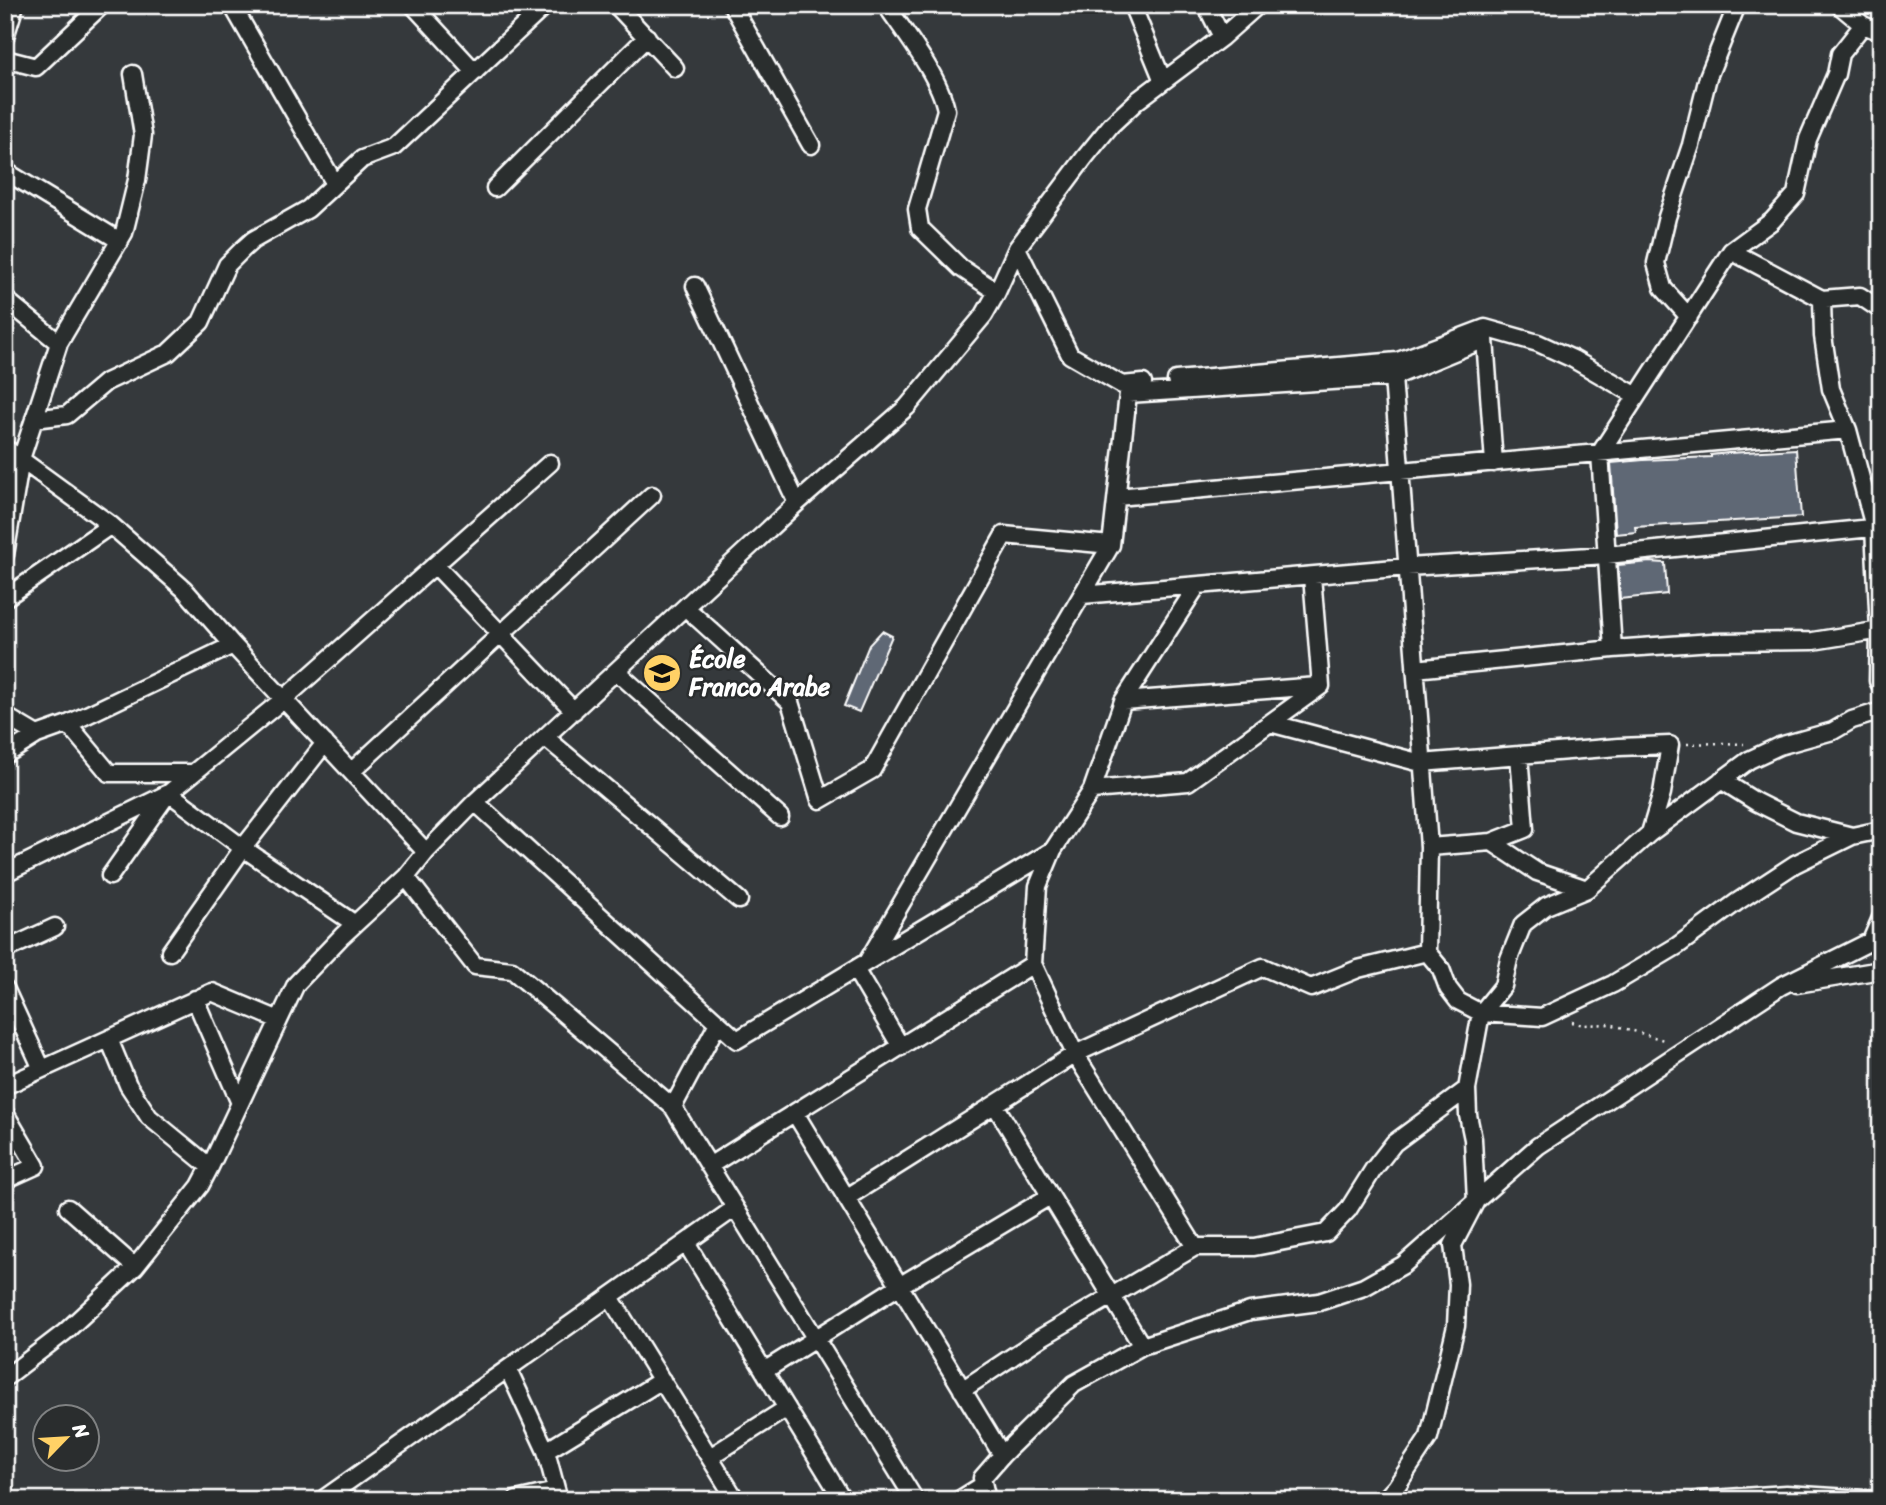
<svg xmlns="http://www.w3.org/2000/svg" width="1886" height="1505" font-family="Sriracha,sans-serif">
  <rect width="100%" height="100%" fill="#35393c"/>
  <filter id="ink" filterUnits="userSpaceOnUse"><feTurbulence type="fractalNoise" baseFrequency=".0143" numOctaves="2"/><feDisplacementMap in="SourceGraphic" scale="14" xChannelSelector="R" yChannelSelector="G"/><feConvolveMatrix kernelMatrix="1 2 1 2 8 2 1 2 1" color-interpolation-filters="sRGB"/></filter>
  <g filter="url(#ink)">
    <!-- building -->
    <path fill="#5f6775" stroke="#fff" stroke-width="2" d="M1796 449 1801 517 1635 527 1636 532 1616 534 1611 463 1643 460 1711 457V455L1729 453Z
      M1650 562 1665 563 1667 594 1620 599 1618 565Z
      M882 631 892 636 859 712 844 706 869 645Z"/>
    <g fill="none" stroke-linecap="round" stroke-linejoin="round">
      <defs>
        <path id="street" d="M232 5 335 184
          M413 5 475 72
          M616 5 675 68
          M732 5 811 145
          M886 5C905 33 940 77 946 110L917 209 920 228 961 268 997 292
          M1132 5 1163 81
          M1206 5 1222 37
          M1839 5 1863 25
          M5 37 15 5
          M5 59 36 67 102 5
          M5 171 120 241
          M495 188 647 37
          M1017 248 1070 355 1122 385 1143 383
          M1731 251 1822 299 1860 296 1881 310
          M695 286 797 503
          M5 299 59 343
          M1822 299 1823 336 1831 389 1848 430 1874 527 1879 630 1878 681 1881 686
          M1689 317 1663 288 1656 263 1667 217 1691 145 1708 77 1737 5
          M1393 377 1429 847 1427 952 1441 969 1448 988 1458 1001 1481 1013 1542 1017 1613 984 1677 946 1737 902 1795 864 1852 836 1881 830
          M1176 380 1398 361 1485 328 1538 343 1573 359 1637 396
          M34 419 67 415 106 382 168 353 201 322 227 265 243 249 253 240 308 209 362 159 394 147 546 5
          M5 448 111 525 184 589 233 645 426 852
          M1117 497 1848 430
          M5 555 21 459 59 343 124 233 137 180 143 135 133 74
          M435 565 574 711
          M1312 576 1321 686
          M1082 595 1407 567 1607 555 1881 527
          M5 598 111 525
          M685 607 790 702 820 800 872 770 1004 535 1111 545
          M1613 649 1600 453 1731 251 1772 221 1796 194 1808 139 1836 74 1840 54 1863 25 1881 32
          M1415 669 1613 649 1712 642 1813 641 1881 630
          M616 671 780 817
          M1123 701 1318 686
          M5 716 37 735
          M68 724 109 773H193
          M545 737 739 900
          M5 755 37 735 68 724 233 645
          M352 771 652 495
          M1721 780 1756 802 1796 822 1852 836
          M1092 790 1188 782 1321 686
          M169 793 243 848 355 924
          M475 802 737 1040 1053 850
          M1650 833 1749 760 1779 746 1833 731 1852 720 1881 711
          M1492 842 1525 829 1519 755
          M1429 847 1492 842 1537 872 1587 889
          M5 873 169 793 285 698 550 463
          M110 876 167 795
          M406 877 475 966 512 970 673 1107 915 1500
          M5 950 55 927
          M170 952 243 848 325 743
          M867 962 1111 545 1128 394 1393 377 1485 339 1494 463
          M855 969 901 1047
          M1797 984 1881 970
          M5 988 42 1069
          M195 999 240 1103
          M109 1039 128 1085 149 1117 210 1167
          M5 1086 212 992 279 1020
          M995 1105 1142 1346
          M673 1107 718 1023
          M5 1113 36 1166 5 1180
          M795 1113 1002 1455
          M709 1166 1033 964
          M846 1198 1075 1054 1263 967 1311 988 1358 969 1427 952
          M68 1208 135 1267
          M686 1243 843 1500
          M1195 1247H1254L1326 1233 1348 1210 1373 1170 1394 1143 1467 1089 1481 1013 1503 986 1509 959 1523 924 1546 906 1587 889 1650 833 1662 793 1670 745 1619 747 1421 763 1270 723
          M610 1297 736 1500
          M508 1369 546 1451 559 1500
          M764 1371 899 1286 1050 1196
          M5 1378 65 1332 135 1267 200 1186 210 1167 296 984 342 936 406 877 426 852 475 802 797 503 907 407 984 315 997 292 1017 248 1085 157 1111 125 1138 100 1222 37 1258 5
          M962 1390 1042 1337 1195 1247 1075 1054 1033 964 1038 886 1053 850 1092 790 1123 701 1197 586
          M546 1451 662 1380
          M710 1457 787 1408
          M322 1500 735 1208
          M516 1500 556 1491
          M959 1500 983 1485
          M987 1500 982 1478 1002 1455 1074 1384 1142 1346 1250 1311 1319 1302 1364 1287 1403 1265 1538 1146 1781 986 1871 941 1881 918
          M1384 1500 1396 1487 1429 1437 1456 1326 1458 1284 1453 1245 1476 1201 1473 1139 1468 1115 1467 1089
          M1698 1500 1786 1494 1881 1500"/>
      </defs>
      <!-- street casing -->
      <use href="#street" stroke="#fff" stroke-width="21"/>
      <!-- path -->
      <path stroke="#fff" stroke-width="2.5" stroke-dasharray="2 5" stroke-linecap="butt" d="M1687 744 1722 743 1744 744
        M1572 1022 1583 1025 1610 1024 1667 1041"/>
      <!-- street -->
      <use href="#street" stroke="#2a2d2e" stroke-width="16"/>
    </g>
  </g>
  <!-- icons -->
  <defs>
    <symbol id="school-disc" viewBox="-11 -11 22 22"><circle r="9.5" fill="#ffd166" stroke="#2a2d2e"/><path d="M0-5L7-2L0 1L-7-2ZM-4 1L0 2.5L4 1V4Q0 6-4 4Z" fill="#111"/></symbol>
  </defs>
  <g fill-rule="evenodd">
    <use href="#school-disc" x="640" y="651" width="44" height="44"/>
  </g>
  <g text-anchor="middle" stroke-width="5" stroke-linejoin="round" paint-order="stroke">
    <!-- poi labels -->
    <g font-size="24" font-weight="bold" fill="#fff" stroke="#2a2d2e" text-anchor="start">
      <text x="689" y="667">École<tspan x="689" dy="28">Franco Arabe</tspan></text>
    </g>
  </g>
  <!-- margin -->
  <rect width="1886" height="1505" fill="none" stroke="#2a2d2e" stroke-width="28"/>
  <rect x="14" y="14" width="1858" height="1477" fill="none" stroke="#fff" stroke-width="2.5" filter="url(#ink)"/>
  <!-- north arrow -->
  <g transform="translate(66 1438) rotate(65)"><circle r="33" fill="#2a2d2e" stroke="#7f8182" stroke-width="2"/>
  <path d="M0-5L12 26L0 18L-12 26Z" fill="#ffd166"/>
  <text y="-10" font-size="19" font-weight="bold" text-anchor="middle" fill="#ffffff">N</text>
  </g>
</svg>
